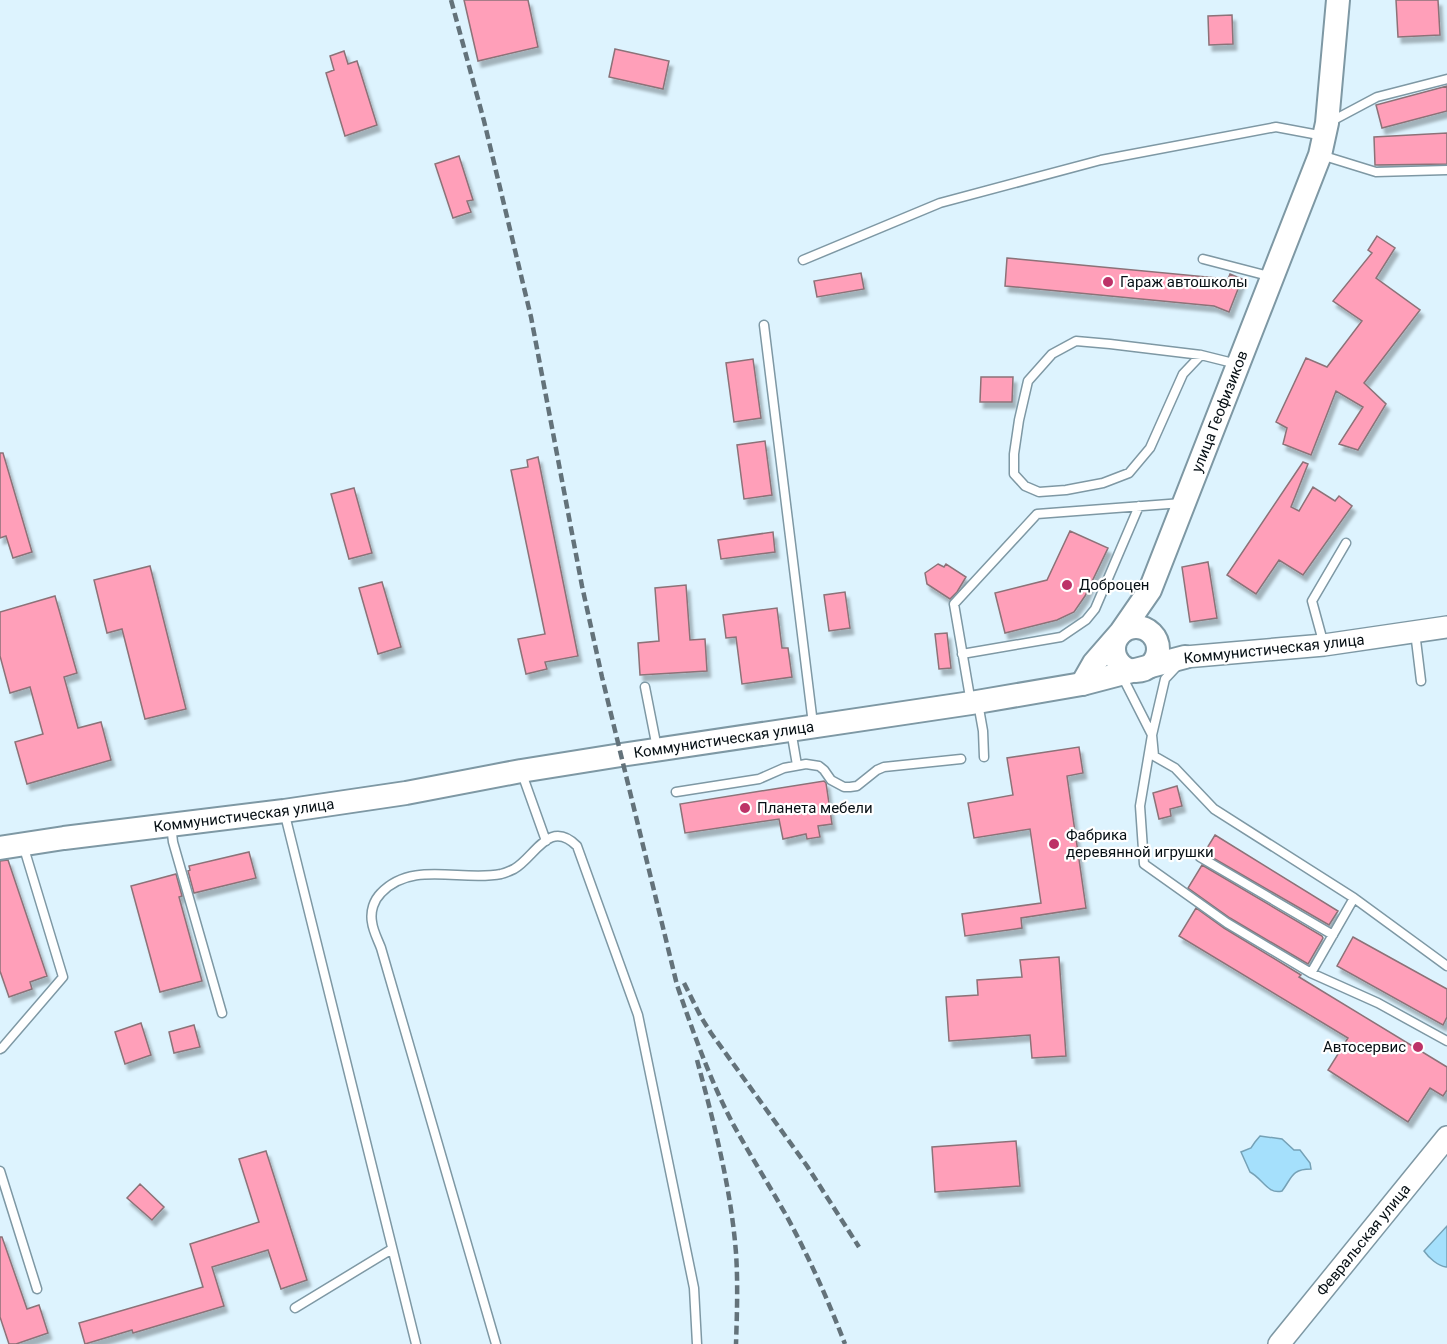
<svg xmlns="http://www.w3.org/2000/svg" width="1447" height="1344" font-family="Roboto,sans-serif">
  <defs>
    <filter id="shadow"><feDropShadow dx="3.5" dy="6" stdDeviation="1.5" flood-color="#0004"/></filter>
  </defs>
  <rect width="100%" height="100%" fill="#ddf3fe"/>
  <!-- water -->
  <path fill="#a5e0fc" stroke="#75a1b6" stroke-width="1.5" d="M1260 1136 1282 1139 1294 1150H1300L1310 1163 1311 1169C1291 1169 1292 1178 1282 1191 1268 1195 1262 1178 1250 1172L1241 1152 1251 1148 1255 1142Z
    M1447 1226V1267H1446C1438 1266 1429 1258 1424 1251Z"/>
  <!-- building -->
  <path fill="#ff9fb9" stroke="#8c7278" stroke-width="1.5" filter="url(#shadow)" d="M464 0H528L538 47 478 61Z
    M1396 0H1438L1440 35 1398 37Z
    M1232 15 1233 44 1209 45 1208 16Z
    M615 49 669 61 663 89 609 77Z
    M344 51 348 64 357 61 377 125 345 136 326 73 334 70 330 56Z
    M1447 86V111L1382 128 1376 105Z
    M1447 133V164L1375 165 1374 137Z
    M459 156 473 200 467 201 471 212 453 218 435 164Z
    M1377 236 1395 248 1376 278 1420 310 1364 383 1386 404 1358 450 1339 444 1363 407 1336 391 1311 455 1283 444 1287 428 1276 422 1306 358 1327 367 1362 321 1333 301 1372 253 1368 250Z
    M1007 258 1228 279 1230 274 1242 279 1229 312 1214 306 1005 286Z
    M861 273 864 289 817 297 814 281Z
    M753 359 761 418 734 422 726 363Z
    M981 377H1013L1012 402H980Z
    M765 441 772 495 744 499 737 445Z
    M0 453H3L32 552 13 558 6 536 0 538Z
    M538 457 578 656 545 662 547 669 526 674 518 639 545 634 511 470 528 467 527 460Z
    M1303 462 1308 464 1291 507 1299 511 1313 487 1335 501 1339 496 1352 506 1303 575 1279 560 1256 594 1227 575Z
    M354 488 372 553 349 559 331 494Z
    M1070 531 1108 548 1085 596 1074 612 1057 620 1005 633 995 593 1047 580Z
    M773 532 775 552 721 559 718 540Z
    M1208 562 1217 618 1190 622 1182 567Z
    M938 564 944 567 946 564 966 577 957 592 950 599 927 584 925 573Z
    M150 566 186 709 145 719 122 629 107 633 94 580Z
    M382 582 401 647 378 654 359 588Z
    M686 585 690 640 705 639 707 671 640 675 638 643 659 641 655 588Z
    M845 592 850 628 829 631 824 595Z
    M55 596 77 673 64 677 78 728 101 722 111 760 27 784 15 742 43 734 30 687 10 693 0 656V612Z
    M777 608 782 648H788L792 677 742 684 736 637 726 638 723 615Z
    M947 633 951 668 939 669 935 634Z
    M1079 747 1083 773 1067 776 1086 908 1021 918 1022 928 965 936 962 914 1041 903 1030 829 974 838 968 803 1013 795 1007 758Z
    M824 781 826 783 832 824 818 826 820 837 807 839 806 834 783 839 779 819 685 833 680 804Z
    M1177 786 1182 806 1170 809 1171 816 1159 819 1153 793Z
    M1215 835 1338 911 1329 925 1208 855 1211 851 1207 848Z
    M249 852 256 878 194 893 188 871 190 870 189 866Z
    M8 860 47 976 30 982 32 989 9 997 0 971V861Z
    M1202 865 1322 936 1323 938 1308 964 1230 918 1188 888Z
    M176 874 182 896 179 897 202 981 160 992 131 886Z
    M1196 908 1224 928 1301 975 1299 977 1447 1067V1090L1443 1096 1430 1088 1408 1122 1328 1070 1348 1038 1179 936Z
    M1353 937 1447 989V1017L1443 1025 1337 966Z
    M1059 957 1066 1056 1032 1058 1030 1035 949 1041 946 997 978 995 977 980 1022 977 1020 960Z
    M141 1023 151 1055 125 1064 115 1032Z
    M194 1025 200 1047 174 1053 169 1032Z
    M1016 1141 1020 1186 935 1192 932 1147Z
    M266 1151 307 1280 281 1289 268 1250 212 1267 224 1306 133 1333 132 1330 85 1344 79 1323 203 1287 190 1244 259 1222 239 1159Z
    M140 1184 164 1207 152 1220 127 1198Z
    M0 1237H2L27 1309 39 1305 48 1333 16 1344H9L0 1317Z"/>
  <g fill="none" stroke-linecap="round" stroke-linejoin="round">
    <defs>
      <path id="service" d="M1330 122 1377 97 1447 79
        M1321 155 1376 172 1447 170
        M1203 259 1272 277
        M803 260 940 203 1101 160 1276 127 1324 136
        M764 325 813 724
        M1201 355 1183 374 1150 448 1129 473 1103 483 1066 490 1039 492 1025 486 1014 474V454L1019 420 1028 381 1052 354 1076 341 1110 344 1201 355 1237 364
        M1415 632 1421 681
        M1324 645 1312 601 1346 543
        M962 654 1061 637 1086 620 1095 609 1139 506
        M1179 664 1165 679 1152 735 1140 806 1144 864 1227 923 1311 973 1378 1003 1447 1041
        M1122 676 1152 735 1154 756 1175 768 1214 809 1354 898 1447 966
        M645 687 657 748
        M971 703 954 604 1037 514 1182 503
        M978 703 983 731 984 757
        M791 730 797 765
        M521 771 546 841
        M676 792 759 779 784 768 806 764 819 766 824 770 831 780 844 787H850L857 786 877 770 884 767 961 759
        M284 811 416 1344
        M171 825 173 842 222 1013
        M1200 857 1333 935
        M1311 973 1354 898
        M0 1049 2 1048 63 977 23 845
        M0 1171 37 1289
        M295 1308 392 1249
        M496 1344 381 948C378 940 373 931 372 922 370 911 374 900 381 893 412 860 462 882 501 874 505 873 510 871 514 869 535 857 549 818 577 846L638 1015 694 1288 697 1344"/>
      <g id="tertiary">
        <path d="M1185 657 1324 645 1447 627"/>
        <path id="s1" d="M1279 1344 1447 1137"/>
      </g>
      <g id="secondary">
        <circle cx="1136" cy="649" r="22"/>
        <path id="s2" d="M1082 684 1094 663 1121 632 1150 590 1320 155 1327 123 1338 0"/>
        <path id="s3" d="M0 848 64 838 284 811 406 793 521 771 621 755 971 703 1082 684 1185 657"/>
      </g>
    </defs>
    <!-- service casing -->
    <use href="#service" stroke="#7e98a4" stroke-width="11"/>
    <!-- tertiary casing -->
    <use href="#tertiary" stroke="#7e98a4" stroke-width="24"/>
    <!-- secondary casing -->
    <use href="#secondary" stroke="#7e98a4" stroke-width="26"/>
    <!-- service -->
    <use href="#service" stroke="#fff" stroke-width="8"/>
    <!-- tertiary -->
    <use href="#tertiary" stroke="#fff" stroke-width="21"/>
    <!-- secondary -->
    <use href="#secondary" stroke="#fff" stroke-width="22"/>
    <!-- rail -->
    <path stroke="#63727a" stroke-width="4.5" stroke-dasharray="9 4.5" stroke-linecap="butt" d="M451 0 484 121 531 317 582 586 602 677 677 985C693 1032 710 1080 733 1124 750 1155 769 1185 786 1215 809 1257 828 1300 845 1344
      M684 983 701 1017 711 1033 807 1166 859 1247
      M697 1060C714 1123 731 1188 736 1253 738 1283 737 1313 736 1344"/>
  </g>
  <!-- markers -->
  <g fill="#bd3267" stroke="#fff" stroke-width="2">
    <circle cx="1108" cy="282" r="6"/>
    <circle cx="1067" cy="585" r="6"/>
    <circle cx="745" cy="808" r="6"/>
    <circle cx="1054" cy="844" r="6"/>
    <circle cx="1418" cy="1047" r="6"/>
  </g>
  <g text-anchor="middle" stroke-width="4.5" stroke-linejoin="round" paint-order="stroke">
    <!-- poi labels -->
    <g font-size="15" fill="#060f14" stroke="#fff" text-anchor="start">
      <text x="1120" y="287">Гараж автошколы</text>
      <text x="1079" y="590">Доброцен</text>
      <text x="757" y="813">Планета мебели</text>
      <text x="1066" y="840">Фабрика<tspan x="1066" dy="17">деревянной игрушки</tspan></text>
      <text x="1406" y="1052" text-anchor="end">Автосервис</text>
    </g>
    <!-- street labels -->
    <g font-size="15" fill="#060f14" stroke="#fff">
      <text dy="5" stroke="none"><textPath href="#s2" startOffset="308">улица Геофизиков</textPath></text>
      <text transform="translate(1274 649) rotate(-6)" y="5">Коммунистическая улица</text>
      <text dy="5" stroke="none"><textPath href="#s3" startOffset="732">Коммунистическая улица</textPath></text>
      <text dy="5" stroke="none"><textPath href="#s3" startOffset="246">Коммунистическая улица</textPath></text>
      <text dy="5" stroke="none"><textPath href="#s1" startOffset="134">Февральская улица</textPath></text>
    </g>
  </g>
</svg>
